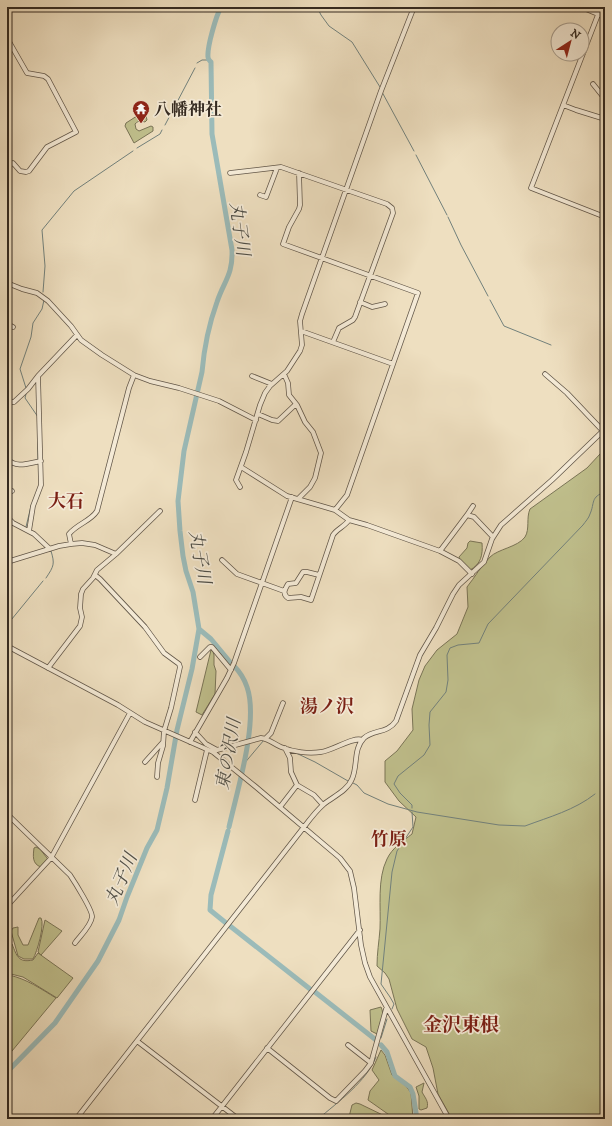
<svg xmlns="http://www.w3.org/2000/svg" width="612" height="1126" font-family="'IM FELL DW Pica','Noto Serif JP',serif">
  <rect width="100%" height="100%" fill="#eedfc0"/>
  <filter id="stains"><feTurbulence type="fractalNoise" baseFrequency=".005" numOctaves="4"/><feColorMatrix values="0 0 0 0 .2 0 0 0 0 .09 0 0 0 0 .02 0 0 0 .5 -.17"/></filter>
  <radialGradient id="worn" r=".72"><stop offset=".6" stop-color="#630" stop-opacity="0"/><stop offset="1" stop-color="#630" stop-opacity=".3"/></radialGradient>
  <!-- green -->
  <path fill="#c0c08d" stroke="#7a7557" d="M140 114 146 116 147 120 145 122C141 121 139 120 135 124L136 129 139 131 151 126 153 127V131L134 143 125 126 126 123Z
    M600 454H605V1119H452L438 1094 433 1068 426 1047 412 1039 397 1009 389 979 385 973 377 966C377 953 379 942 380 929 381 907 377 879 387 859 392 848 403 841 412 834L416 817 399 801 385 782V761L397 751 413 730 412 709 419 680 425 666 437 650 457 634 468 607 467 587C475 577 481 566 490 557 498 549 518 547 525 537 530 529 526 518 530 509L587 468Z
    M470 541 482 543C483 555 481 564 470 570L461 565 459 557 467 548 468 543Z
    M211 650 213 651 214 655V665L216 671 215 694 202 715 196 712Z
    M36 847 40 849 47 858 48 859 41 867C32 864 33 856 34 848Z
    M39 918H41C45 925 37 952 33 959H24L18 956 11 931 13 928 18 927V935L23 945H28Z
    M45 920 62 931 41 955 38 952Z
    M12 944C17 956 18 963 33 960L38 953 73 978 57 998 23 977 7 973V955Z
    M9 975C27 979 41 989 56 998L7 1057V981Z
    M381 1007C385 1014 381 1028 377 1034L371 1031 370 1010Z
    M381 1050 385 1055 392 1075 406 1086 411 1093 413 1119H395L368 1100 370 1091 379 1080 372 1070Z
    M424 1083 422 1092C425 1098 429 1101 427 1108L421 1110 419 1109V1096L416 1087Z
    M356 1103 360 1104 391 1119H347L349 1117 352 1105Z"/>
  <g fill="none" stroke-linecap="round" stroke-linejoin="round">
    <!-- stream -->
    <path stroke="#72817c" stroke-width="1" d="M317 7 321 15 329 26 352 42 380 87
      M197 63 202 60H209
      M382 92 414 151
      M165 125 195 68
      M137 148 160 134 162 130
      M416 155 447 215
      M448 217 461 245 488 296
      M43 292 45 266 42 230 74 191 133 151
      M490 300 504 326 551 345
      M26 388 20 369 31 337 33 323 42 309 44 300
      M26 394 25 398 38 417
      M38 432V459
      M26 527 31 506
      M46 578C54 566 55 564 51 551
      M7 625 43 581
      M296 753 315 762 348 781
      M243 765 264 740
      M353 783 357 785 364 793 388 804 417 812 499 825 525 826C549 817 575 810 595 794
      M412 808V805L400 793 394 784 398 776 424 755 430 745 429 725 430 712 446 692 448 680 447 655 450 648 458 645 479 643 488 624 583 525C585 522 589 518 590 514 595 503 590 497 605 492
      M392 1009 394 1004 390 997 381 984 392 872 397 851 413 827 412 812
      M381 1038 387 1019
      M318 1119C338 1102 367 1081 376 1057"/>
    <!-- river -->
    <path stroke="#9bbbb9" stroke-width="5" d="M199 629 211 639 230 662
      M229 827C237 791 259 721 247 687 244 678 240 672 234 666
      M226 923 210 910 211 895 228 831
      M230 926 310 989
      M315 992 376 1040
      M381 1045 387 1052 395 1076 410 1087 413 1094 417 1119
      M7 1072 55 1023 98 961 119 920 127 897 147 848 157 830 167 788 177 730 192 669 199 629 193 592 186 571 183 556 180 531 178 501 184 451 202 372C204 349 209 324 217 302 224 281 233 275 232 250L212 134 211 62C209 60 208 60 208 57 207 47 216 16 221 7"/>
    <defs>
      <path id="minor" d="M581 7 605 17
        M601 7 531 188 605 217
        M7 38 27 73 44 76 48 79 76 132 47 147 29 171 26 172 20 171 13 163 7 166
        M593 84 605 99
        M563 105 576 110 605 119
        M230 173 281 167 387 204 392 208 393 213 355 317 353 320 339 328 333 342
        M299 173 300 205 299 209 289 227 283 244 418 293 347 495 335 510
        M260 195 266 197 277 168
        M605 250 603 255 605 257
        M7 283 22 289 37 293 48 301 71 326 81 340 102 355 134 375 150 381 179 388 219 401 256 420
        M360 302 372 307 385 304
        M7 324 13 327
        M301 331 393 364
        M284 374 288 383 289 395 297 405 305 422 313 432 321 453 315 478 310 487 299 498
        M545 374 567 393 603 431
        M252 376 272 384
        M7 402H14L28 389 38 376
        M258 414 272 420 278 421 296 404
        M7 459C18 469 28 463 41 461
        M241 467 287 496 335 510 349 520 367 525 440 551 459 561 472 574
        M240 487 236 480 246 452 260 405 265 393 270 386 287 371 300 351 302 345 300 321 302 314 381 91 414 7
        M7 492 12 491
        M467 515 473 506
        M7 517 13 523 34 534 50 549
        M29 531 33 506 41 485 38 376 77 335
        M71 544 69 534C77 524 91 521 97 511L129 388 134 375
        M440 551 467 515 474 517 493 537
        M222 560 237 574 284 591
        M7 562 59 546 71 544 82 543 95 545 116 554 160 511
        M95 575 100 579 145 627 164 653 179 664 180 667 171 708 164 731 163 746 158 763 157 777
        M319 575 307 572H303L296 583 288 584C285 589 282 594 288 598L301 597 311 600 333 535C337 529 344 527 349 520
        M7 646 118 705 145 722 213 752 256 787 340 858 350 871 354 888 361 945 365 963 370 977 449 1119
        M200 657 210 647H212L231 670
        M48 668 80 626 82 617 80 608 81 594 83 589 93 578 97 570 116 554
        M195 732 206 744 217 750
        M266 738 271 733 283 703
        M190 742 227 678 234 663 292 497
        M213 752 217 750 261 738C269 739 274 744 281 747 293 752 309 754 321 752 332 751 354 736 362 740
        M145 762 163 742
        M297 785 314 795 323 805
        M195 800 207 750
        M280 807 297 785 291 772 290 758 285 748
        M7 814 70 875C74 881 93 911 92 917 91 926 80 936 75 943
        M7 906 51 858 130 713
        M7 921 9 936 7 950
        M137 1041 237 1118
        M348 1045 371 1063
        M267 1048 330 1098 336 1101 365 1071 371 1063 386 1009
        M76 1119 304 827C310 819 317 810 324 804 334 796 347 791 352 779 358 766 353 749 364 738 374 729 387 734 396 721L420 655 436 628 453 594 459 585 484 562 492 539 501 525 552 480 605 429
        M212 1119 360 930
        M603 1119 605 1114"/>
    </defs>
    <!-- minor casing -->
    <use href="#minor" stroke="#625749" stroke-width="5.5"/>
    <!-- minor -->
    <use href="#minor" stroke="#f4ead6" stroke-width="4"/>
  </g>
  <!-- icons -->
  <defs>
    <symbol id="temple-pin" viewBox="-11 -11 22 30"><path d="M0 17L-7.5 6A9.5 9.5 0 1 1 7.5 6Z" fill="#8f2418" stroke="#f4ead6"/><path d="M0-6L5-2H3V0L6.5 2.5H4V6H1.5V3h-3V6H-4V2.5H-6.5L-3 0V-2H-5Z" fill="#fff"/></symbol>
  </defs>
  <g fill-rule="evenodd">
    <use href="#temple-pin" x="131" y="99" width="20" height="27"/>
  </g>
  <g text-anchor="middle" stroke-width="3.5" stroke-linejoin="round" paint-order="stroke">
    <!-- poi labels -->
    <g font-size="17" font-weight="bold" fill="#342a21" stroke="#f4ead6" text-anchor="start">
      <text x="154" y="115">八幡神社</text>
    </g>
    <!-- water labels -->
    <g font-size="18" font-style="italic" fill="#4e4e47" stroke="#f4ead6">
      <text transform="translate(240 229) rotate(82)" y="6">丸子川</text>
      <text transform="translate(200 557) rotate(80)" y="6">丸子川</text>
      <text transform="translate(228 754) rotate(-80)" y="6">東の沢川</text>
      <text transform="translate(121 879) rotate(-67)" y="6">丸子川</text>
    </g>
    <!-- neighbourhood labels -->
    <g font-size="18" font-weight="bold" fill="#7a1f14" stroke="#f4ead6">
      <text x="66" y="507">大石</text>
      <text x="327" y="712">湯ノ沢</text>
      <text x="389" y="845">竹原</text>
    </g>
    <!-- quarter labels -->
    <g font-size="19" font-weight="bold" fill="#7a1f14" stroke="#f4ead6">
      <text x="461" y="1031">金沢東根</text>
    </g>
  </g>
  <!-- margin -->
  <rect width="612" height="1126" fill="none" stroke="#eedfc0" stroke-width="24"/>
  <rect x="8" y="8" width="596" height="1110" fill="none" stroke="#342a21" stroke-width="2"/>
  <rect x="12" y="12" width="588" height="1102" fill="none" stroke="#342a21"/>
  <!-- north arrow -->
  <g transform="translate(570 42) rotate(36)"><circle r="19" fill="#f4ead6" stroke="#a79d8e"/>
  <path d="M0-3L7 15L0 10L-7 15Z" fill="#8f2418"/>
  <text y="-6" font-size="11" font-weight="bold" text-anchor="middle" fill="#342a21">N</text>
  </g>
  <rect width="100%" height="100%" filter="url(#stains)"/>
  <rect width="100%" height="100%" fill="url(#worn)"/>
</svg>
